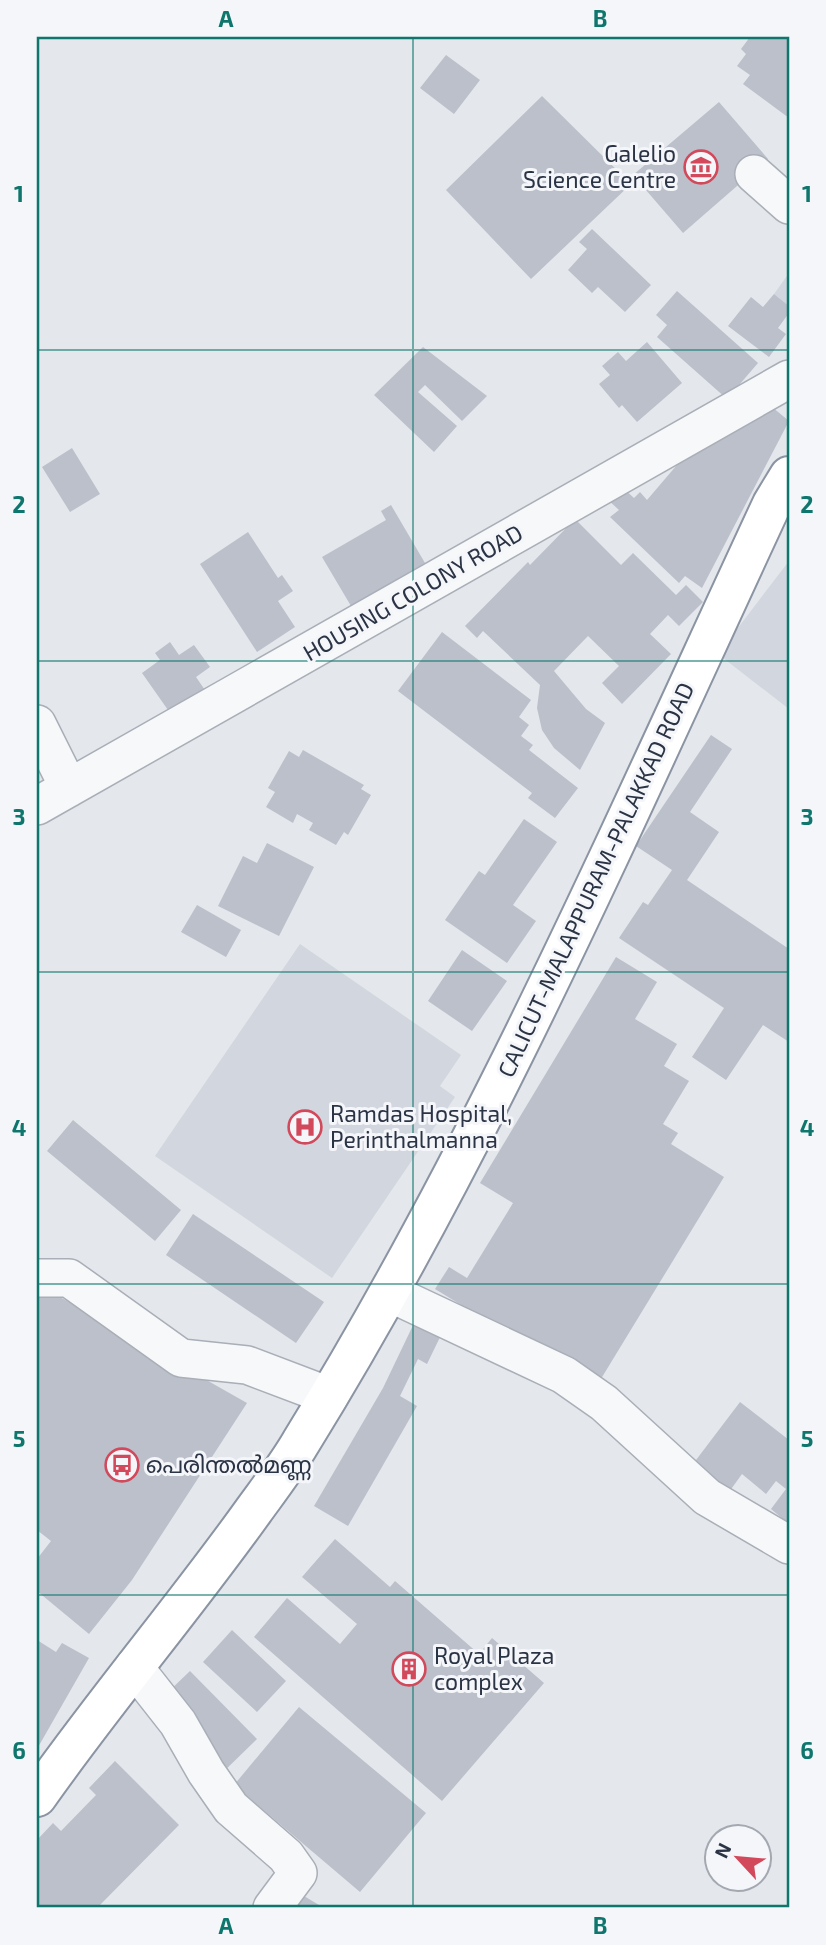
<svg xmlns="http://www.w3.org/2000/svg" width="826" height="1945" font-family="'Exo 2','Noto Sans Malayalam',sans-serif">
  <rect width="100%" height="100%" fill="#e4e7ec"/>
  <!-- built -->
  <path fill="#d2d6de" d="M789 273V306L774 294Z
    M789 561V709L718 654Z
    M300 944 461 1055 440 1086 455 1097 332 1278 155 1156Z"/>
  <!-- building -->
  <path fill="#bbc0ca" d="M750 37H789V118L743 84 750 75 737 66 746 54 741 49Z
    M446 55 480 80 454 114 420 88Z
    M542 96 631 184 531 279 446 190Z
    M719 102 768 159 683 233 633 175Z
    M592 229 651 285 625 312 598 287 592 293 568 270 587 249 579 242Z
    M677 291 758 363 727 399 657 337 667 325 656 315Z
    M774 294 789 306V313L778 328 786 334 769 357 728 326 751 297 763 307Z
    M647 342 682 383 637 422 622 405 619 408 599 384 610 375 602 366 618 352 626 361Z
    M423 347 487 396 462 421 425 385 418 392 457 426 434 452 374 395Z
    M766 402 789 421 702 588 685 576 679 583 610 517 619 510 607 499 623 488 634 498 640 492 647 500 700 438Z
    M72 448 100 494 70 512 42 467Z
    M391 505 425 563 351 606 322 557 386 520 381 511Z
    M575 519 621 565 633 553 676 595 686 585 703 602 679 626 668 615 650 634 671 654 622 704 602 683 619 666 588 636 554 671 586 709 605 723 580 770 554 748 542 730 537 708 540 685 483 631 477 638 465 626 528 562 530 565Z
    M248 532 278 578 282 575 293 591 278 601 295 627 257 652 200 564Z
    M442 632 531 700 519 717 529 725 521 736 533 745 529 750 578 788 555 818 528 798 532 793 398 691Z
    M170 642 179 655 194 645 210 667 196 677 209 696 175 720 142 673 160 660 155 653Z
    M711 735 732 749 690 812 719 832 687 880 789 949V1042L763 1025 726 1080 692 1057 724 1008 619 938 643 902 648 905 672 870 636 846Z
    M303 750 364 785 361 789 371 795 348 835 344 832 336 845 309 830 313 823 297 814 293 823 266 807 275 792 268 788 289 751 299 757Z
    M524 819 557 842 513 905 536 921 507 963 445 920 479 871 485 875Z
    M267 843 314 867 279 936 218 906 243 856 257 863Z
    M197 905 241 930 226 957 181 932Z
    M462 950 507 981 472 1031 428 1001Z
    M616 957 657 982 635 1019 677 1044 664 1066 689 1081 663 1124 678 1133 671 1144 724 1177 596 1387 435 1289 449 1267 467 1278 513 1203 480 1183Z
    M73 1120 181 1210 155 1241 47 1151Z
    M193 1214 324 1302 296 1343 166 1255Z
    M44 1288 247 1403 132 1580 89 1634 37 1591V1559L51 1541 37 1530V1291Z
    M416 1319 443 1331 427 1364 418 1359 400 1396 417 1406 348 1526 314 1506 383 1388Z
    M740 1402 789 1440V1524L771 1509 786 1489 776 1481 766 1494 742 1474 729 1492 693 1464Z
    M335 1539 390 1587 395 1581 479 1654 492 1638 544 1683 442 1801 254 1637 287 1598 340 1644 357 1624 302 1577Z
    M232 1630 286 1681 257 1712 203 1662Z
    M37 1640 56 1652 62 1643 89 1658 37 1749Z
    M190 1671 257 1739 219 1776 165 1695Z
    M299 1707 426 1813 360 1892 234 1785Z
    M115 1761 179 1825 97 1908H37V1840L53 1823 61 1831 96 1795 89 1788Z
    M294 1890 324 1908H283Z"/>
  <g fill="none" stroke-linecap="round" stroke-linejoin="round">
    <defs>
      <path id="minor" d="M754 174 789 205
        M37 724 69 788
        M37 806 789 379
        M37 1278H69L181 1358 247 1365 329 1396
        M390 1293 564 1375 604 1403 707 1497 789 1545
        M134 1667 178 1723 206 1772 231 1808 286 1856 298 1873 272 1908"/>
      <path id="highway" d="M37 1797C106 1699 184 1608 254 1510 270 1488 287 1466 301 1442 485 1144 624 822 772 504L789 476"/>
    </defs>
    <!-- minor casing -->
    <use href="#minor" stroke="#a9aeb7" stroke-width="40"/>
    <!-- highway casing -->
    <use href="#highway" stroke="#8b94a3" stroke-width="42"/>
    <!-- minor -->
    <use href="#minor" stroke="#f7f8fa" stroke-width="37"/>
    <!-- highway -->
    <use href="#highway" stroke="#fff" stroke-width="38"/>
  </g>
  <!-- grid -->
  <path fill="none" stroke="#0f766e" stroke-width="2" stroke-opacity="0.55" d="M413 37V1908M37 350H789M37 661H789M37 972H789M37 1284H789M37 1595H789"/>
  <!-- icons -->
  <defs>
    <symbol id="museum-ring" viewBox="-11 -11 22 22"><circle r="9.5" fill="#f4f6f9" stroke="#d1495b" stroke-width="1.5"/><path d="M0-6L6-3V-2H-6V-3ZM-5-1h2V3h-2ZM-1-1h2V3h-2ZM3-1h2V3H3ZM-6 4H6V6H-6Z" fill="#d1495b"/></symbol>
    <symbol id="hospital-ring" viewBox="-11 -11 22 22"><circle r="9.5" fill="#f4f6f9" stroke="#d1495b" stroke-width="1.5"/><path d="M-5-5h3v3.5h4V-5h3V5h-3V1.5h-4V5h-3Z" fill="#d1495b"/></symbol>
    <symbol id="bus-ring" viewBox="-11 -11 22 22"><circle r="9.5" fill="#f4f6f9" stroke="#d1495b" stroke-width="1.5"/><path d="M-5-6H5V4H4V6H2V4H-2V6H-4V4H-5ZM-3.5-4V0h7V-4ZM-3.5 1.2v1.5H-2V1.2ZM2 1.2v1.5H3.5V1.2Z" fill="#d1495b"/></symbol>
    <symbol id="building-ring" viewBox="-11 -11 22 22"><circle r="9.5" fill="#f4f6f9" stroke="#d1495b" stroke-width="1.5"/><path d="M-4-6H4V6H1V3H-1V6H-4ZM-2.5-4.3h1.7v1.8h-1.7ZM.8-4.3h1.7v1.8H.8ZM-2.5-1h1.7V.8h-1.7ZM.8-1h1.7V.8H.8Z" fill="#d1495b"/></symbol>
  </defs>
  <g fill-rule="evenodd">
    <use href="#museum-ring" x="682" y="148" width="38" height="38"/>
    <use href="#hospital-ring" x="286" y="1108" width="38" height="38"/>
    <use href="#bus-ring" x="103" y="1446" width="38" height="38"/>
    <use href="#building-ring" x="390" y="1650" width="38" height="38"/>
  </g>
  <g text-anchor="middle" stroke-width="6" stroke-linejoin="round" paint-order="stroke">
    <!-- poi labels -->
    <g font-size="23" fill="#2b3445" stroke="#f4f6f9" text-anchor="start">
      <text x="676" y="162" text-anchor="end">Galelio<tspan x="676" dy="26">Science Centre</tspan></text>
      <text x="330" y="1122">Ramdas Hospital,<tspan x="330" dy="26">Perinthalmanna</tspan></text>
      <text x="146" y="1473">പെരിന്തൽമണ്ണ</text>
      <text x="434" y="1664">Royal Plaza<tspan x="434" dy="26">complex</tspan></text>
    </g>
    <!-- street labels -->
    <g font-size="23" fill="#2b3445" stroke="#f4f6f9">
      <text transform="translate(413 593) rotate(-30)" y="8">HOUSING COLONY ROAD</text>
      <text transform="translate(596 880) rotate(-65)" y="8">CALICUT-MALAPPURAM-PALAKKAD ROAD</text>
    </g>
  </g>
  <!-- border -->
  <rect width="826" height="1945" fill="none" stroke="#f4f6f9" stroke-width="77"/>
  <!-- north arrow -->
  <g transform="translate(738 1858) rotate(296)"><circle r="33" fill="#f4f6f9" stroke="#a4a8b1" stroke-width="2"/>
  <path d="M0-5L12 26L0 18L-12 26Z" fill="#d1495b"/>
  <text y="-10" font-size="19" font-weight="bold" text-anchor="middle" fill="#2b3445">N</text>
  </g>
  <rect x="38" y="38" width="750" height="1868" fill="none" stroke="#0f766e" stroke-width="2.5"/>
  <g font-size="23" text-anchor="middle" font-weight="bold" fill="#0f766e">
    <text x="226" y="27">A</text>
    <text x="600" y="27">B</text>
    <text x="19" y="202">1</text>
    <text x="807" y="202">1</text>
    <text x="19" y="513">2</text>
    <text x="807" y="513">2</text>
    <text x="19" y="825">3</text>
    <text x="807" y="825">3</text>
    <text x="19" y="1136">4</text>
    <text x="807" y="1136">4</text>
    <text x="19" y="1447">5</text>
    <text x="807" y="1447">5</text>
    <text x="19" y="1759">6</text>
    <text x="807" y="1759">6</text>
    <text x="226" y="1934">A</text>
    <text x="600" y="1934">B</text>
  </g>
</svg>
